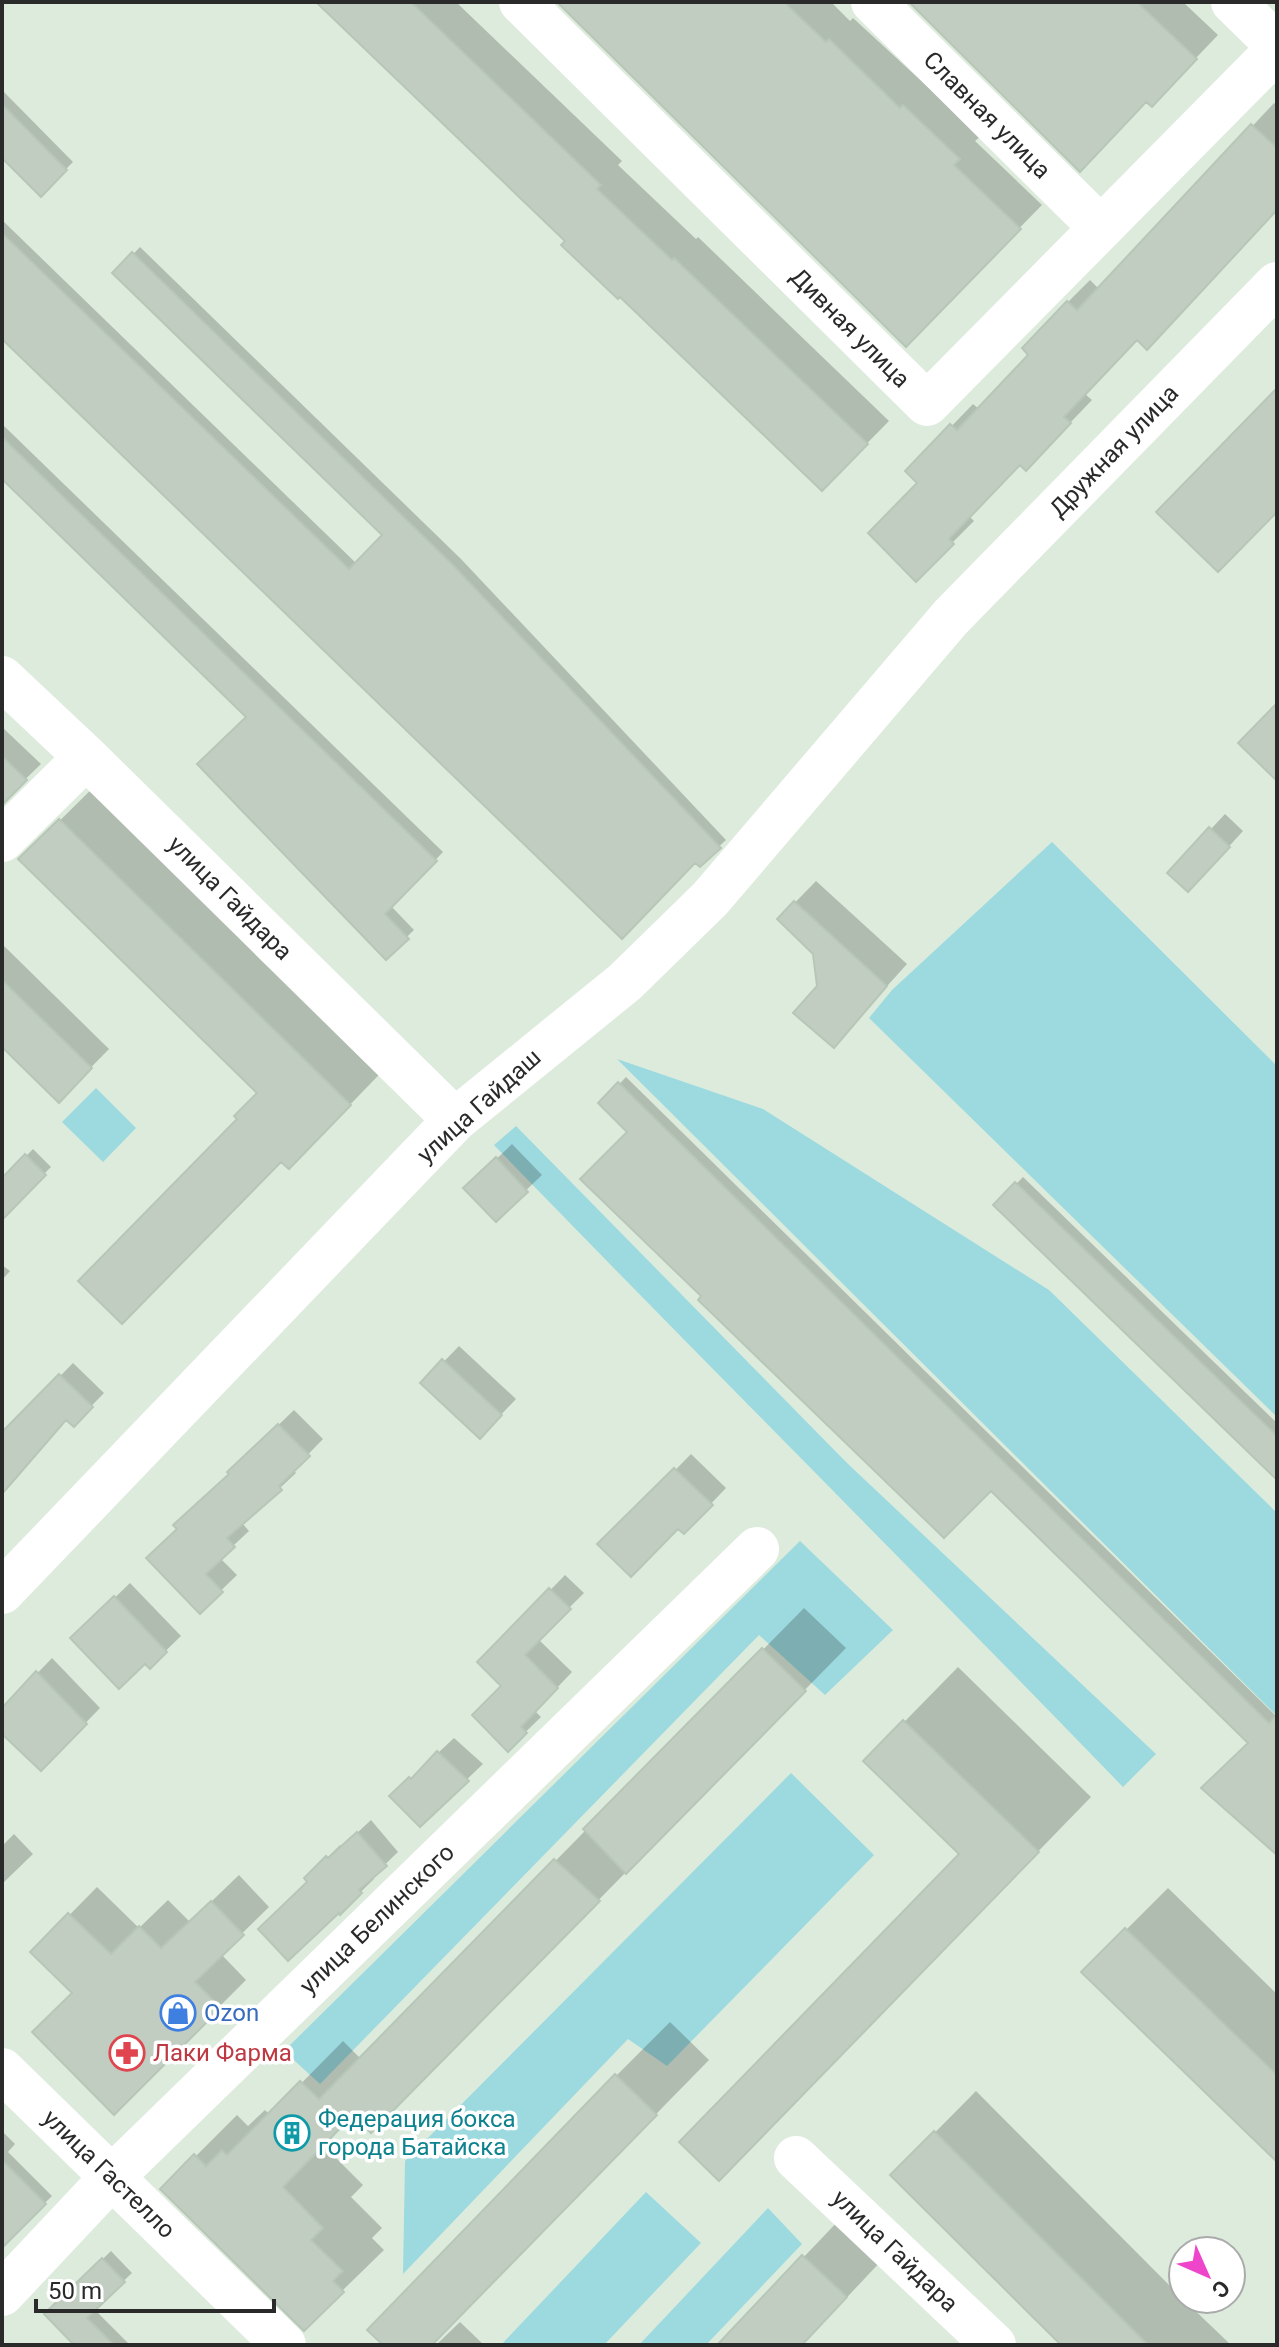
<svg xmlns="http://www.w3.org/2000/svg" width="1279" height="2347" font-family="Roboto,sans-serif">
  <rect width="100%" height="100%" fill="#ddebdc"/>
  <!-- green -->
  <path fill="#9cdadf" d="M1052 842 1277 1066V1417L869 1018 892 990Z
    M617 1059 763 1109 1049 1290 1277 1513V1716Z
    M96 1088 136 1128 103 1162 62 1122Z
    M516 1126 847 1463 1156 1754 1123 1787C915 1572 702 1360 494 1145Z
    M800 1541 893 1630 825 1695 759 1635 320 2084 284 2051Z
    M791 1773 874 1855 667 2066 628 2039 403 2274 405 2161Z
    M646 2192 701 2243 604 2345H501Z
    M768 2208 802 2244 706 2345H639Z"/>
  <!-- shadow -->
  <path fill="#0003" d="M318 2H456L622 161 618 165 696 239 698 237 889 421 822 489Z
    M559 2H831L850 21 853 18 981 136 975 141 1042 205 906 344Z
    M911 2H1183L1218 35 1174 81Z
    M2 90 73 162 41 194 2 155Z
    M1274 103 1277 106V209L1138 338 1085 394 1092 400 1048 446 1020 462 969 516 974 521 916 579 920 483 908 471 973 404 979 409 1031 355 1068 302 1090 280 1099 289Z
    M2 220 357 564 385 535 115 273 140 247 461 559 726 840 700 864 2 336Z
    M2 424 443 852 391 906 414 930 386 957 249 717 2 477Z
    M2 727 41 764 2 802Z
    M114 767 403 1050 342 1113 239 1119 260 1093 21 859Z
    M1225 814 1243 831 1203 875 1211 829Z
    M816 881 907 964 834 1045 819 987 815 953 780 918Z
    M2 944 109 1049 59 1100 2 1045Z
    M626 1077 1277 1717V1852L1251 1742 991 1488 704 1296 629 1132 601 1103Z
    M512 1144 542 1175 496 1219 466 1188Z
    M33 1149 51 1167 13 1205 2 1194V1181Z
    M1023 1177 1277 1423V1477L996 1205Z
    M2 1265 10 1271 2 1280Z
    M459 1346 516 1399 495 1421 423 1383Z
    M73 1363 104 1393 74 1424 67 1418 2 1435Z
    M294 1410 323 1439 293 1470 296 1473 242 1523 249 1531 220 1558 237 1575 200 1611 149 1558 230 1472Z
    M691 1454 726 1488 684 1532 678 1526 634 1512Z
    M565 1575 584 1593 538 1639 572 1672 535 1711 541 1717 508 1749 504 1686 480 1662Z
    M130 1583 181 1636 150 1666 145 1662 73 1638Z
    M804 1608 846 1648 413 2089 354 2113 323 2145 363 2185 351 2197 382 2228 372 2238 384 2250 304 2328 163 2189 237 2115 248 2126 265 2110 270 2115 343 2041 361 2059Z
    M52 1658 100 1708 41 1769 2 1731V1710Z
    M958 1667 1091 1797 773 2125 962 1854 866 1761Z
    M454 1738 483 1764 420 1824 392 1796Z
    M371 1820 398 1852 372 1877 374 1879 340 1912 307 1878 340 1845 342 1847Z
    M14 1834 33 1854 2 1884V1846Z
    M239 1875 269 1907 221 1954 246 1980 114 2112 74 1993 33 1952 97 1887 139 1928 168 1900 190 1922Z
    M1168 1888 1277 1994V2159L1084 1972Z
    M670 2022 709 2060 430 2345H386L616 2076Z
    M976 2091 1183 2299 1231 2345H1063L893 2175Z
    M2 2131 15 2144 8 2152 52 2196 2 2245Z
    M841 2218 884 2258 802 2345H720Z
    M111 2251 132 2273 94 2309 130 2345H77L47 2314Z
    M460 2322 484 2345H436Z"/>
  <!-- building -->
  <path fill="#c2cdc2" stroke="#b6c6b7" stroke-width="2" d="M316 2H411L601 185 597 189 672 260 674 258 868 444 822 491 620 297 618 299 561 245 565 241Z
    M557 2H784L826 42 829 39 900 108 903 105 960 159 954 165 1021 229 906 347Z
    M909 2H1137L1197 59 1152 107 1146 102 1080 172Z
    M2 104 67 170 41 197 2 158Z
    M1251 124 1277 148V210L1147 350 1137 340 1064 417 1071 423 1026 471 1020 465 949 539 954 544 916 582 868 533 917 483 905 471 950 424 957 430 1028 355 1022 348 1067 301 1077 310Z
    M2 233 349 569 382 535 112 273 132 252 454 566 721 848 700 867 695 863 622 939 2 339Z
    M1277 388V512L1218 572 1156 512Z
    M2 437 437 861 385 914 409 939 386 960 197 764 246 717 2 479Z
    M1277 703V781L1238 743Z
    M2 756 27 780 2 805Z
    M59 819 351 1105 289 1169 281 1162 122 1324 78 1281 237 1119 234 1116 257 1093 18 859Z
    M1209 827 1230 847 1188 892 1167 873Z
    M794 901 887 986 834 1048 793 1013 817 986 813 954 777 919Z
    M2 980 92 1068 59 1103 2 1047Z
    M618 1082 1269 1723 1277 1715V1855L1201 1788 1248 1743 991 1491 944 1538 698 1300 701 1296 580 1179 627 1132 598 1103Z
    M25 1154 46 1175 2 1220V1178Z
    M496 1157 528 1192 496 1222 463 1188Z
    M1015 1182 1277 1436V1480L993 1205Z
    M442 1359 502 1415 480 1439 420 1383Z
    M59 1374 93 1407 74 1427 66 1420 2 1494V1432Z
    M278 1424 310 1456 279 1486 282 1490 227 1538 235 1547 206 1574 223 1592 200 1614 146 1558 177 1529 173 1525 229 1474 227 1472Z
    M674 1468 713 1505 684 1534 678 1529 631 1577 597 1544Z
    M549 1588 571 1609 525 1655 558 1688 521 1727 527 1733 508 1752 472 1715 501 1686 477 1662Z
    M114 1596 167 1652 150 1669 145 1664 119 1689 70 1638Z
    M762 1648 806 1691 626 1874 583 1829Z
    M36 1671 87 1724 41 1771 2 1734V1708Z
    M903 1720 1039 1852 719 2181 679 2142 959 1854 863 1761Z
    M437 1751 469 1781 420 1827 389 1796 409 1777 411 1779Z
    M357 1832 387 1866 359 1890 362 1893 340 1915 339 1913 288 1961 258 1929 307 1882 304 1878 326 1856 328 1858Z
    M554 1859 600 1901 371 2133 353 2115 283 2187 323 2228 311 2240 343 2271 333 2281 344 2292 304 2331 160 2189 194 2154 206 2166 222 2150 227 2155 300 2081 319 2099Z
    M211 1901 244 1935 195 1982 221 2008 114 2115 32 2032 72 1993 30 1952 68 1913 111 1954 139 1926 161 1948Z
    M1125 1928 1277 2075V2162L1081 1972Z
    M615 2074 657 2115 432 2345H383L367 2330Z
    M934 2131 1148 2345H1061L890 2175Z
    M2 2160 46 2204 2 2248Z
    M802 2255 847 2297 802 2345H717Z
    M102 2258 125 2282 87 2318 114 2345H74L44 2314Z"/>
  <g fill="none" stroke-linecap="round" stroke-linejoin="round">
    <!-- minor -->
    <path stroke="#fff" stroke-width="44" d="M521 2 927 404 1277 50
      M873 2 1101 228
      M1233 2 1277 45
      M2 678 86 757 455 1120
      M2 840 86 757
      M2 1592 455 1120 625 982 710 899 951 617 1277 284
      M2 2070 284 2345
      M796 2158 994 2345
      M2 2294 112 2177 757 1549"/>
  </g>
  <!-- icons -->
  <defs>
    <symbol id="shop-ring" viewBox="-11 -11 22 22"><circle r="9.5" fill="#fff" stroke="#3f7fe0" stroke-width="1.5"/><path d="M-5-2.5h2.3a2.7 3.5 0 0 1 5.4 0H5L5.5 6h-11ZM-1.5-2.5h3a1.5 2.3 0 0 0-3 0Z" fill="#3f7fe0"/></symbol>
    <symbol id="pharmacy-ring" viewBox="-11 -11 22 22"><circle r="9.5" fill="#fff" stroke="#e0444e" stroke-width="1.5"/><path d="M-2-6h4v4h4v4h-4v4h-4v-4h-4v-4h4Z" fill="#e0444e"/></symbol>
    <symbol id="building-ring" viewBox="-11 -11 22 22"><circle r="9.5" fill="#fff" stroke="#0f9aa8" stroke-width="1.5"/><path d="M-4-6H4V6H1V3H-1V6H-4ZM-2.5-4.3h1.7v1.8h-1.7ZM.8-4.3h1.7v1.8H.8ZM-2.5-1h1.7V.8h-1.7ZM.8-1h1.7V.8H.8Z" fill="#0f9aa8"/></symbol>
  </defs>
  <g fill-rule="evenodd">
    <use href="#shop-ring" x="158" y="1993" width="40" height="40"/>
    <use href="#pharmacy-ring" x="107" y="2033" width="40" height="40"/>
    <use href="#building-ring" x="272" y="2113" width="40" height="40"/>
  </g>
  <g text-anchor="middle" stroke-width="7" stroke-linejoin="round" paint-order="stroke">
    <!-- street labels -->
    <g font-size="24" fill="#2a2a2a" stroke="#fff">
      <text transform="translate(987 115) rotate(45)" y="8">Славная улица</text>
      <text transform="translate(850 328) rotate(45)" y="8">Дивная улица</text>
      <text transform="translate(1114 451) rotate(-46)" y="8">Дружная улица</text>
      <text transform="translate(230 898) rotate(45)" y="8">улица Гайдара</text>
      <text transform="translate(479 1106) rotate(-42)" y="8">улица Гайдаш</text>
      <text transform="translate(377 1919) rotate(-44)" y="8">улица Белинского</text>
      <text transform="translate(109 2174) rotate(44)" y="8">улица Гастелло</text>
      <text transform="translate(895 2251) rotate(44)" y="8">улица Гайдара</text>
    </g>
    <!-- shop labels -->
    <g font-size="24" fill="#366cbe" stroke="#fff" text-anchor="start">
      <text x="204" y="2021">Ozon</text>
    </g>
    <!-- health labels -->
    <g font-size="24" fill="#be3a42" stroke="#fff" text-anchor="start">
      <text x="153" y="2061">Лаки Фарма</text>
    </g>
    <!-- culture labels -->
    <g font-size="24" fill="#0d838f" stroke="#fff" text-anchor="start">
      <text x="318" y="2127">Федерация бокса<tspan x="318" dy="28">города Батайска</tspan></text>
    </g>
  </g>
  <!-- border -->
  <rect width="1279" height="2347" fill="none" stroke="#2a2a2a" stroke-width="8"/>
  <!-- north arrow -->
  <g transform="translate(1207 2275) rotate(135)"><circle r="38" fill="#ffffff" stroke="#aaaaaa" stroke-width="2"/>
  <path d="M0-6L14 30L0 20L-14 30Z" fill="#ef45cb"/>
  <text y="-12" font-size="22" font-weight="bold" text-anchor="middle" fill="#2a2a2a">С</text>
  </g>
  <!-- scale -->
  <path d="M36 2299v12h238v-12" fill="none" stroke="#2a2a2a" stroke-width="4"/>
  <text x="48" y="2299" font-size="24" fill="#2a2a2a" stroke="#ffffff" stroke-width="6" paint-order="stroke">50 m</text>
</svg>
